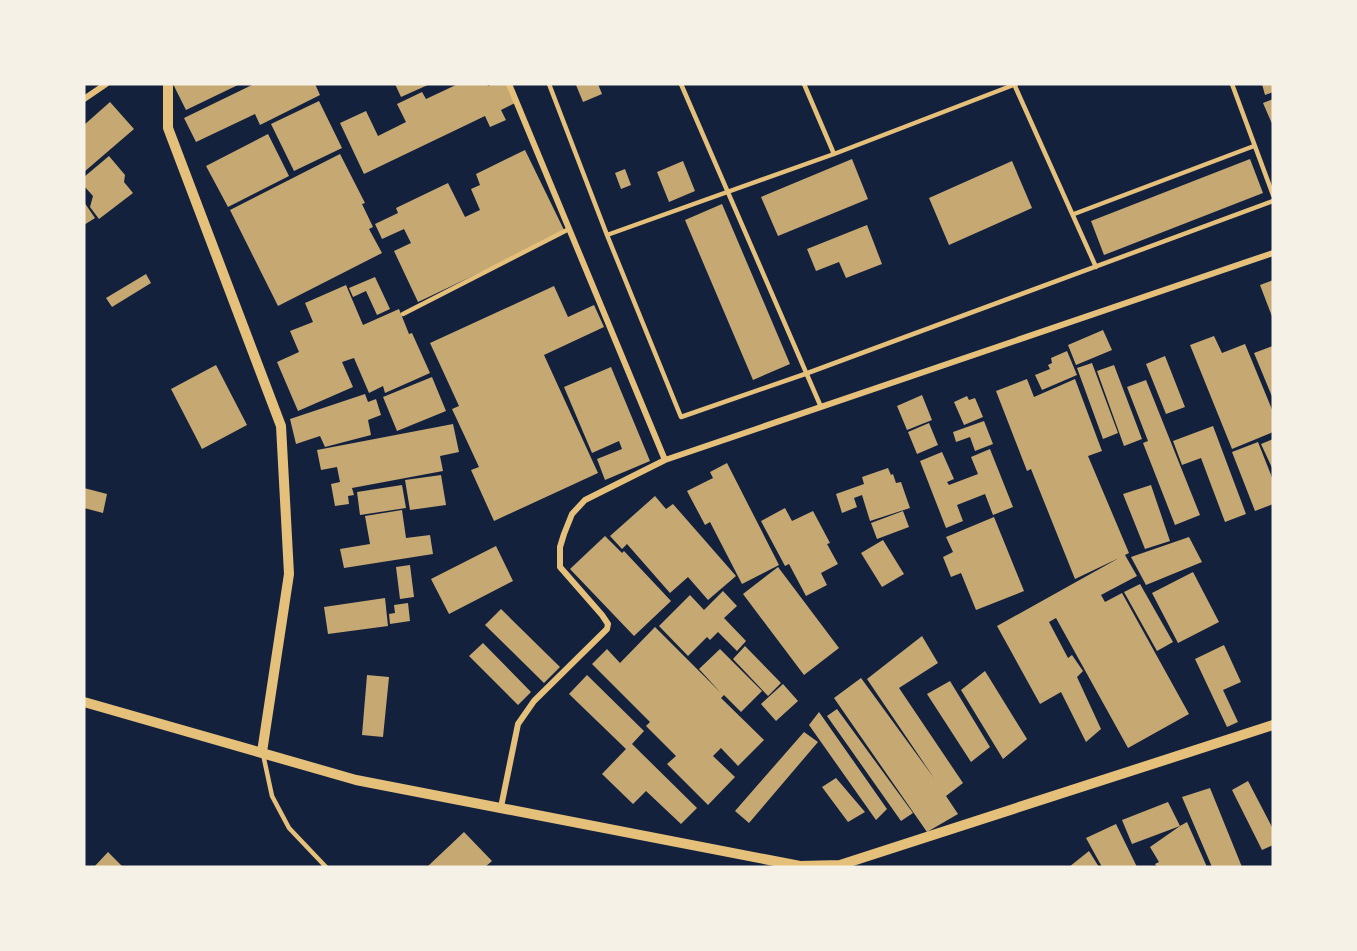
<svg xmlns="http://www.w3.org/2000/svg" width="1357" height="951" font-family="Roboto,sans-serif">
  <rect width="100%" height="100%" fill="#14213d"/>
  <!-- building -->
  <path fill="#c6a872" d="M173 84H240L186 110Z
    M254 84H315L320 95 260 125 255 114 196 142 184 118Z
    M395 84H430L401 97Z
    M458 84H487L488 86 492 84H507L515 103 501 110 506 120 490 127 485 116 364 174 340 123 366 111 378 136 406 122 397 104 422 92 426 99Z
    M578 84H598L602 94 583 102 576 85Z
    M1262 84H1273V92L1265 95Z
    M1273 99V126L1263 103Z
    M319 101 342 148 294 171 271 124Z
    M110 102 134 129 84 172V125Z
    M268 134 289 176 228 207 206 166Z
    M525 150 565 232 418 302 394 251 411 243 404 229 382 239 375 224 398 213 396 208 448 183 465 217 480 210 471 189 480 185 476 174Z
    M340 154 365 203 362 204 373 227 369 229 382 253 278 306 230 210Z
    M109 156 125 175 124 182 133 193 99 219 90 207 93 196 84 186V177Z
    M852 159 868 199 778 236 761 197Z
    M1250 159 1263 193 1104 255 1091 221Z
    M683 161 695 191 669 202 657 172Z
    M1012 161 1032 208 949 245 929 198Z
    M625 169 631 185 621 189 615 173Z
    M84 202 95 218 84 225Z
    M722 204 790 364 753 380 685 220Z
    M867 225 882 264 846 278 839 262 816 271 807 249Z
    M146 274 151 283 112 307 106 298Z
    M375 277 390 309 377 315 366 291 353 297 349 288Z
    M1273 280V319L1260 285Z
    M346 285 363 325 399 309 409 334 412 333 430 373 385 393 383 386 369 393 354 358 342 362 353 387 298 411 277 362 299 352 290 331 313 322 305 303Z
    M554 286 568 317 594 305 604 327 544 355 598 473 494 521 471 470 479 467 452 409 459 406 430 343Z
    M1103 330 1112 350 1076 365 1068 345Z
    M1214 336 1222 353 1245 344 1273 412V432L1232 449 1190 345Z
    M1273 346V399L1254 353Z
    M1067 351 1077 375 1042 390 1035 375 1050 369 1048 365 1052 363 1051 358Z
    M1165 356 1185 407 1166 414 1146 364Z
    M1092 363 1118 433 1103 439 1077 368Z
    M216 365 247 425 202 449 171 389Z
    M1114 365 1142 439 1124 446 1097 371Z
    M611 367 650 461 605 480 597 459 622 449 619 441 592 453 564 387Z
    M432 377 446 411 397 431 383 397Z
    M1027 379 1034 397 1075 379 1102 451 1088 456 1129 553 1125 555 1137 576 1101 595 1105 602 1122 593 1189 714 1128 748 1056 618 1049 622 1068 658 1072 655 1083 671 1077 677 1101 729 1086 742 1061 692 1040 704 997 626 1119 558 1075 579 1031 469 1027 471 996 391Z
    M1146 380 1200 515 1175 525 1143 443 1148 441 1127 387Z
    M365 394 368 402 376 399 381 415 368 420 371 435 325 447 320 436 296 444 290 419Z
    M922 395 932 420 907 430 897 406Z
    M967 396 969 400 975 398 983 417 964 425 954 402Z
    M984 421 993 444 975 451 970 437 956 442 953 432Z
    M929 423 938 445 917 454 908 432Z
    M453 424 459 452 440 456 443 471 352 488 354 495 348 496 349 504 335 506 331 484 340 482 337 467 321 470 317 450Z
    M1213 426 1246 514 1225 522 1201 458 1182 465 1173 441Z
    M1273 439V470L1261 444Z
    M1258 442 1273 480V504L1255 511 1232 452Z
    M990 449 1013 507 993 515 985 494 957 505 963 521 946 528 920 461 942 452 954 479 947 482 949 485 978 474 971 457Z
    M727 463 779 565 742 584 710 522 705 525 687 491 713 478 710 472Z
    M888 468 891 475 893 474 896 483 901 482 910 508 870 521 862 495 854 498 857 507 842 513 836 494 864 484 862 477Z
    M441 475 446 505 410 510 405 480Z
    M402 485 406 508 360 515 357 492Z
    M1151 485 1170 541 1145 549 1123 494Z
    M84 488 107 494 103 513 84 508Z
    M655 496 666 509 673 504 736 576 708 600 688 577 670 593 627 544 622 549 610 536Z
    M785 508 792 521 813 511 830 543 827 544 838 564 821 573 827 585 806 596 789 564 785 566 761 521Z
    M402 510 406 538 430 535 433 554 344 568 340 549 370 544 365 516Z
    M903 511 909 527 877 539 871 523Z
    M994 517 1024 591 976 610 961 573 951 577 943 557 953 552 946 537Z
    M605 536 622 553 624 551 671 601 634 636 570 569Z
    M1189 537 1202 562 1146 585 1131 557Z
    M883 540 904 574 882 587 861 553Z
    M496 546 513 581 449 614 431 579Z
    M410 565 414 597 400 599 396 567Z
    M778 567 839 648 804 675 743 594Z
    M1193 572 1219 622 1178 643 1152 593Z
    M1140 584 1173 642 1157 651 1124 592Z
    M723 591 737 606 724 618 746 641 737 651 718 632 710 640 707 637 688 656 659 626 690 595 704 610Z
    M385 598 388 626 328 634 324 607Z
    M408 603 410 621 390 624 389 614 395 613 394 605Z
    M501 609 560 667 544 683 485 625Z
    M655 627 721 693 699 669 720 649 762 691 741 712 724 695 721 698 764 740 738 766 721 748 713 756 735 777 708 805 667 764 676 756 646 726 650 722 592 664 607 649 620 663Z
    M922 636 938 663 899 688 963 783 946 796 958 814 927 832 834 698 861 678 934 778 867 679Z
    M483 643 531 692 518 705 469 656Z
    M1224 645 1241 682 1223 690 1238 722 1227 727 1195 659Z
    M745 646 781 683 768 696 733 659Z
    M985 671 1027 739 1003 759 961 690Z
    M367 675 389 677 383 737 362 735Z
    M587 675 644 731 632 744 697 808 681 824 646 791 633 804 602 774 626 749 569 694Z
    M950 681 990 747 971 762 927 694Z
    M783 684 798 701 776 721 761 704Z
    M837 709 913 813 901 821 827 716Z
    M819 712 887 809 876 820 809 725Z
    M804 732 818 742 749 823 735 811Z
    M836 778 865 812 848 822 822 787Z
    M1248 781 1273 829V845L1262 850 1232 790Z
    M1210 788 1242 867H1212L1182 797Z
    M1168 802 1180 826 1187 822 1207 867H1157L1155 864 1159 862 1150 847 1180 826 1132 844 1122 820Z
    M1116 824 1137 867H1102L1086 838Z
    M464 832 492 861 485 867H427Z
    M1089 851 1099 867H1069Z
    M108 852 123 867H94Z"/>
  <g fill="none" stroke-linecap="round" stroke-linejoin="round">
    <!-- service -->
    <path stroke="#e5c07b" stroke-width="4.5" d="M549 84 607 235 681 417 805 374 1273 201
      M681 84 821 407
      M804 84 834 154
      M1014 84 1096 267
      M1232 84 1273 195
      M1074 214 1254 146
      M607 235 834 154 1016 84
      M403 314 569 229
      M263 754 272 796 289 828 326 867"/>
    <!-- minor -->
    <path stroke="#e5c07b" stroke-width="6" d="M509 84 665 460
      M84 99 106 84
      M501 807 518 724 534 701 607 629 608 624 602 615 560 567V547L564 534 572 514 585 500 665 460 1273 253"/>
    <!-- tertiary -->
    <path stroke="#e5c07b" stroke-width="10" d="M168 84V128L281 426 289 574 262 752
      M84 702 356 780 800 866 840 865 1273 725"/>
  </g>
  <!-- border -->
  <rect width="1357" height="951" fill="none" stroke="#f6f1e7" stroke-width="171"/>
</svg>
